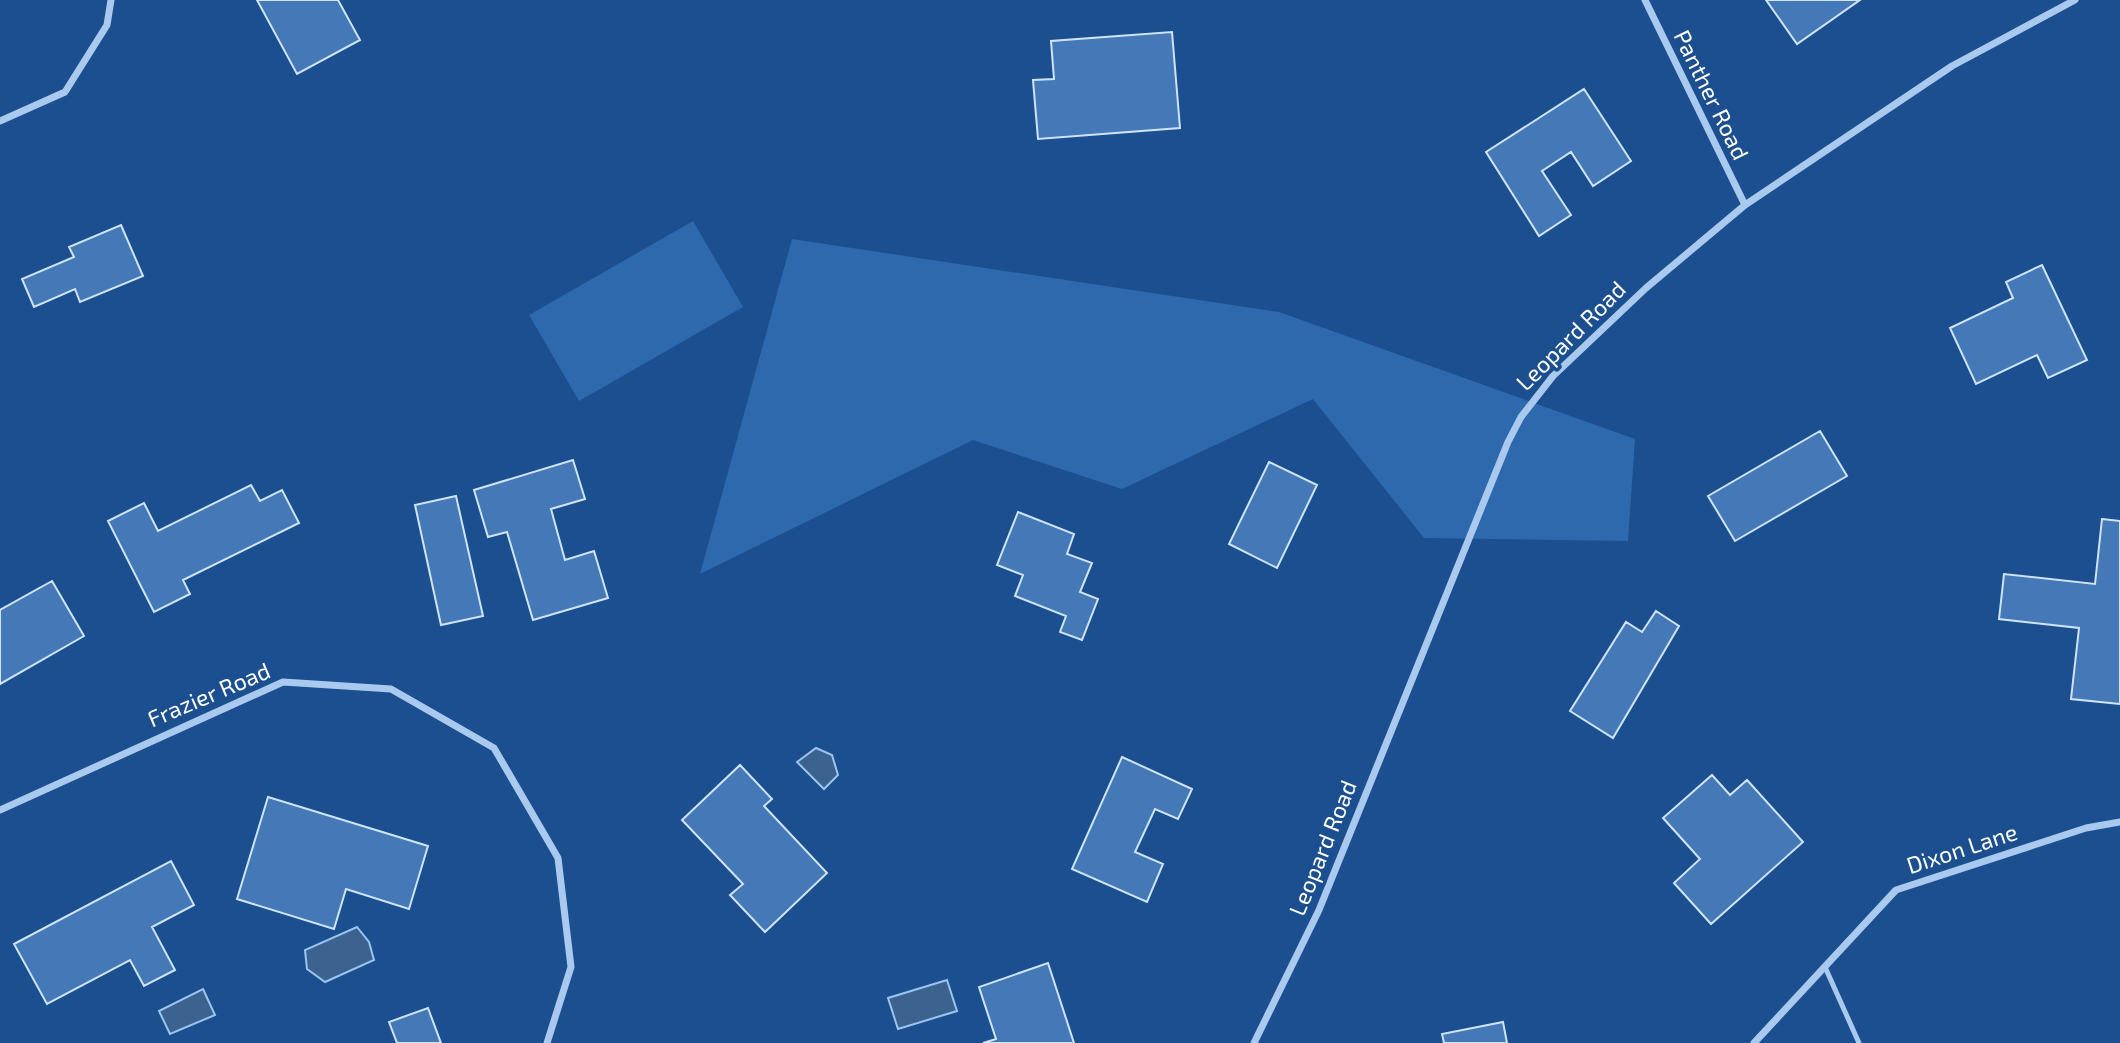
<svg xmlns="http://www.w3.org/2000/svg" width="2120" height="1043" font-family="'Exo 2',sans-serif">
  <rect width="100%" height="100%" fill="#1b4f8f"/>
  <!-- green -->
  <path fill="#2e69ad" d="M693 221 743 307 579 401 529 315Z
    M792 239 1279 312 1635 439 1628 541 1424 538 1313 399 1122 489 973 440 700 574Z"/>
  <!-- water -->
  <path fill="#3c6290" stroke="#9cc4f0" stroke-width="2" d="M816 748 832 755 838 775 824 789 797 762Z
    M357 927 369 942 374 960 325 982 307 969 305 950Z
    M947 980 957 1011 898 1029 888 998Z
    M203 989 215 1015 170 1034 159 1011Z"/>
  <!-- building -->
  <path fill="#4478b7" stroke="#cfe3fa" stroke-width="2" d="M257 0H338L360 40 297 74Z
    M1766 0H1860L1797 44Z
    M1172 32 1180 128 1038 139 1033 80 1054 79 1051 41Z
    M1584 89 1631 161 1593 186 1571 152 1542 171 1571 215 1539 236 1486 152Z
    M121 225 143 276 80 302 75 289 34 307 22 279 74 257 69 247Z
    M2042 265 2087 360 2048 378 2037 355 1976 384 1950 328 2013 298 2006 282Z
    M1820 431 1847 476 1735 541 1708 496Z
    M573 460 585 499 551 509 565 560 594 551 608 598 533 620 507 532 488 537 474 490Z
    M1269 462 1317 485 1277 568 1229 544Z
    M251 485 260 501 282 490 299 523 183 580 190 594 154 612 108 521 144 503 158 531Z
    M456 496 483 616 441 625 415 505Z
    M1018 512 1074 534 1067 554 1092 563 1080 592 1098 599 1082 640 1060 632 1066 616 1015 596 1023 575 997 565Z
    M2102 519 2120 521V704L2071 699 2079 628 1999 619 2004 574 2095 584Z
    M52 581 84 636 0 684V610Z
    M1656 611 1679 626 1613 738 1570 711 1626 622 1642 632Z
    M1122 757 1192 789 1178 819 1155 809 1135 852 1163 864 1147 902 1072 869Z
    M740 765 772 799 764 806 827 873 765 932 730 895 743 884 682 820Z
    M1712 775 1730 795 1747 780 1803 842 1711 924 1674 883 1700 859 1663 818Z
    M268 797 428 846 409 909 346 889 334 929 237 899Z
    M171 861 194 905 152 927 175 970 144 986 130 960 47 1004 14 944Z
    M1048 963 1074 1043H983L996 1039 979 987Z
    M428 1008 441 1043H397L389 1022Z
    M1503 1022 1507 1043H1444L1442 1034Z"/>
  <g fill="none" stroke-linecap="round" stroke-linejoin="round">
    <!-- lane -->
    <path stroke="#a9c9ee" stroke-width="5" d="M1825 967 1859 1043"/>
    <!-- street -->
    <path stroke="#a9c9ee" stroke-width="7" d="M1645 0 1745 205
      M0 121 65 92 107 25 111 0
      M0 810 283 682 391 689 494 748 558 858 571 967 547 1043
      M1254 1043 1319 910 1508 442 1521 417 1553 376 1646 288 1745 205 1952 66 2075 0
      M1754 1043 1896 890 2086 828 2120 822"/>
  </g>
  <g text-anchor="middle" stroke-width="7" stroke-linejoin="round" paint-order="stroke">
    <!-- street labels -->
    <g font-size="23" fill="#fff" stroke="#1b4f8f">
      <text transform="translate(1711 95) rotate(64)" y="8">Panther Road</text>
      <text transform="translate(1571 336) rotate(-45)" y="8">Leopard Road</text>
      <text transform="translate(209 695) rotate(-23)" y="8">Frazier Road</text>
      <text transform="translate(1323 848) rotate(-68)" y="8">Leopard Road</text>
      <text transform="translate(1962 849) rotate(-18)" y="8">Dixon Lane</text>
    </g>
  </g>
</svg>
